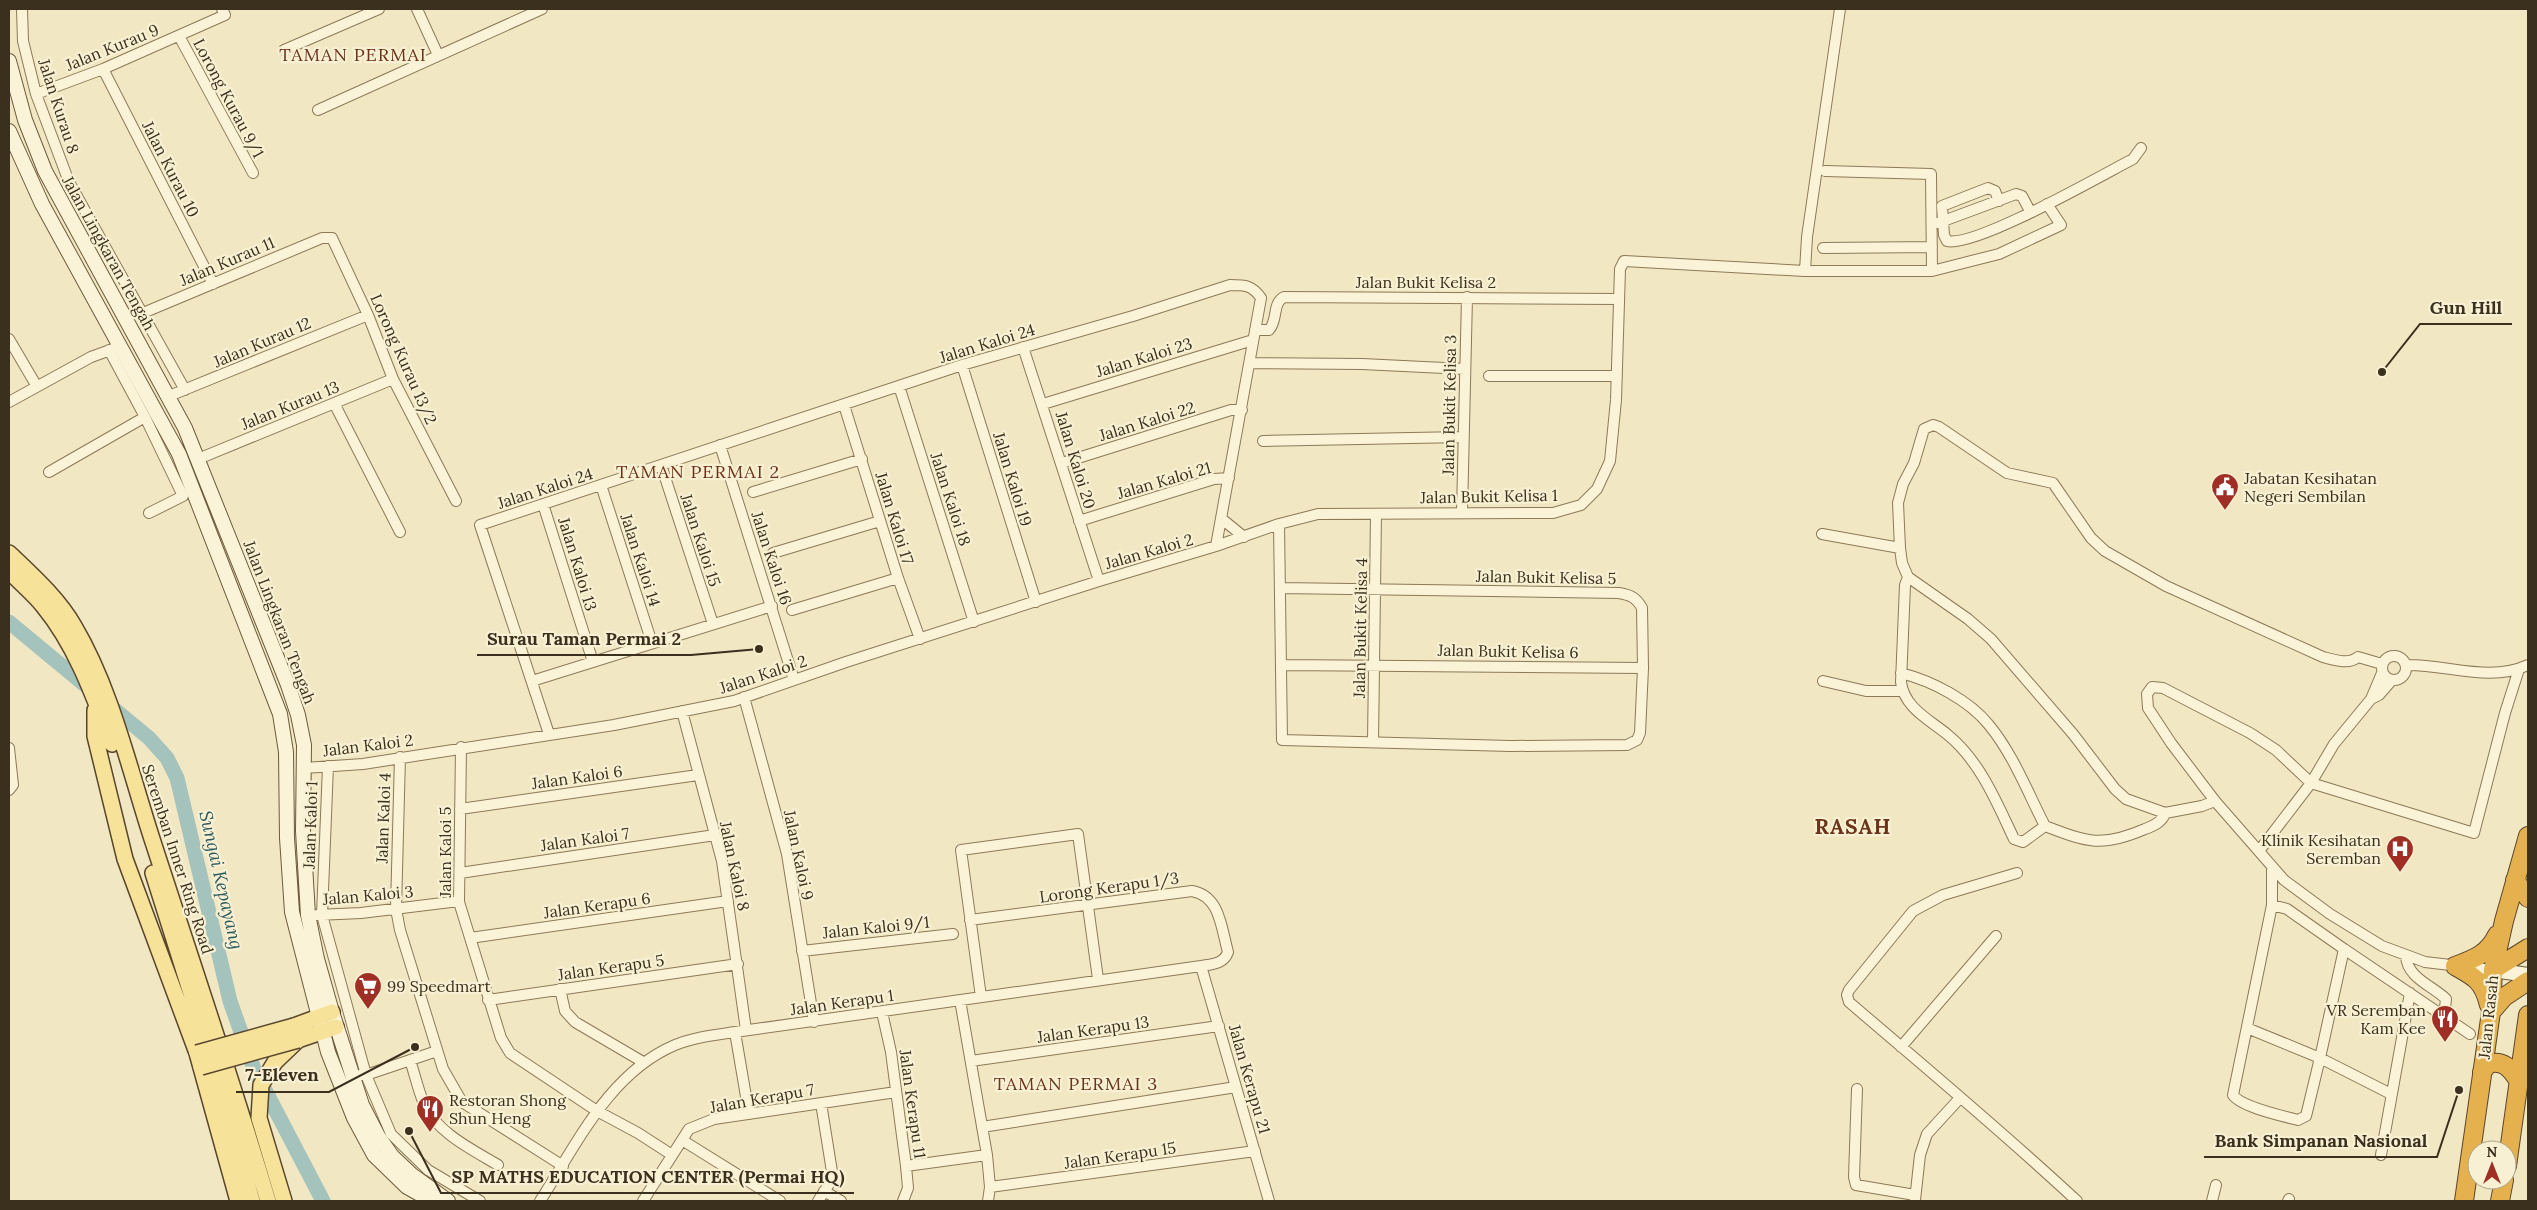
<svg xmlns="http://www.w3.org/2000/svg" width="2537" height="1210" font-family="Lora,serif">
  <rect width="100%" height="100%" fill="#f1e7c3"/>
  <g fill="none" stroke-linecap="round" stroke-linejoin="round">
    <!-- river -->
    <path stroke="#a5c3bd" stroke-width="15" d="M9 622 149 738 167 758 177 778 230 1001 254 1069 323 1201"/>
    <defs>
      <path id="street" d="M22 9 23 41 36 94 69 182 185 390
        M417 9 438 55
        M179 36 253 173
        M284 50 379 9
        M103 69 213 284
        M36 94 103 69 225 15 222 9
        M318 110 542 9
        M1825 171 1931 174 1932 271
        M1999 201 1995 191 1988 188 1942 206 1944 235 1947 241C1975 248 2102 175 2133 159L2141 148
        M1938 223 2016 194 2022 196 2030 211
        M1823 248 1932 247
        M1805 271 1807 237 1840 9
        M143 313 322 238H332L368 315 393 379 456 501
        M1255 330H1269C1278 321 1272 303 1284 297L1619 299
        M9 339 36 385
        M1023 347 1099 581
        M109 350 145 417 183 496 149 513
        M1250 363 1362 364 1465 369
        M962 365 1036 602
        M1489 376H1617
        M899 386 974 622
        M169 396 368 315
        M9 402 91 357 113 349
        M334 403 400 532
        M1043 404 1253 340
        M844 405 898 578 920 639
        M1263 441 1463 437
        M720 445 794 680
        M198 459 393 379
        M1062 463 1231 410H1242
        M661 465 713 624
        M49 472 145 417
        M601 485 652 643
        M753 492 862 459
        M543 504 593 662
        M1462 513 1467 297
        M1222 519 1244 537
        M1079 521 1214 479 1229 478
        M1279 524 1282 740 1511 746 1627 745 1637 740 1640 733 1643 668 1642 608C1636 597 1630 595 1619 593L1281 588
        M1822 534 1900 548
        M773 553 880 521
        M1908 577 1905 585 1901 682C1904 708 1930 720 1948 735 1980 761 1997 803 2014 839L2023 842 2045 826
        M792 610 898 578
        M2382 668a12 12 0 1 1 24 0a12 12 0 1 1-24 0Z
        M1281 665 1643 668
        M2406 665C2447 664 2489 683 2528 665
        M1901 673C1932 681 1969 700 1989 725 2013 754 2028 793 2045 826 2087 842 2101 848 2145 829 2153 826 2163 822 2165 813
        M532 681 772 606
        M1823 681 1866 691H1902
        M744 697 787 854 814 1022
        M2371 699 2379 695 2392 680
        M682 711 722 861 746 1030
        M549 734 480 525 962 365 1133 316 1230 285C1245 285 1252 285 1261 298L1216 546
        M1373 742 1376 514
        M461 747 459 902 501 1038 510 1053 597 1111 638 1133 672 1155
        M9 748 13 785 9 790
        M400 757 396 909 400 930 443 1069 462 1102 563 1166
        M328 766 322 915 366 1075 391 1134 428 1170 480 1201
        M304 768 363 764 614 725 734 701 846 662 1099 581 1216 546 1279 524 1318 514 1553 513 1581 505 1597 489 1610 461 1616 400 1620 269 1624 261 1805 271H1932L1999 254 2061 225 2047 204
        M2215 801 2202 806 2165 813 2126 799 2115 789 2073 734 1991 639 1968 619 1908 577 1902 563 1900 548 1898 503 1903 484 1914 463 1924 429 1933 425 1939 427 2007 473 2053 483 2091 538 2105 551 2166 586 2323 657C2334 660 2349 665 2358 657L2382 664
        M460 809 698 775
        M2259 851 2311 783 2334 744 2371 699 2382 673
        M2272 867V905L2233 1095C2241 1107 2283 1116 2298 1120L2306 1116 2320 1058 2391 1094
        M460 873 715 835
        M2017 873 1943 895 1913 911 1849 990 1847 995 1849 1002C1926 1068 2003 1132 2077 1201
        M317 915 361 913 459 901
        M470 938 728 901
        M2344 949 2470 1034
        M802 951 953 934
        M2406 956C2407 978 2433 986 2446 999L2444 1016
        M1201 966 1269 1201
        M2493 970 2425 962 2382 946 2330 914 2284 880 2215 801 2171 743 2148 708 2147 694 2152 687 2163 688 2250 733 2276 750 2311 783 2474 833 2505 713 2519 669
        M560 989 565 1011 575 1022 643 1062
        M981 997 961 850 1078 834 1098 979
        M488 1000 738 964
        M960 1000 987 1155 990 1187 988 1201
        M882 1012 891 1052 906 1166 908 1188 903 1201
        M2247 1028 2320 1058 2344 949 2287 909 2272 905
        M735 1032 749 1114
        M1901 1047 1996 936
        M410 1060C415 1075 418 1090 424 1104 437 1133 473 1150 498 1165
        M971 1061 1219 1026
        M360 1075H366L437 1051
        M1857 1089 1854 1177 1856 1185 1915 1195
        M982 1127 1236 1087
        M682 1140 780 1201
        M2381 1155 2410 993
        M906 1166 987 1155
        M990 1187 1255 1151
        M824 1191 841 1201
        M1915 1200 1920 1155 1927 1134 1960 1098
        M540 1201C577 1144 609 1073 675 1045 694 1037 715 1035 735 1032L1201 966C1212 964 1224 964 1228 952 1221 927 1220 896 1192 891L970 920
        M643 1201 689 1129 714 1119 896 1092
        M818 1201 833 1178 821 1103
        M2212 1201 2216 1185
        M2288 1201 2289 1199"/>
      <path id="secondary" d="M9 61 25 120 45 171 185 428 288 685 298 715 304 745 303 831 308 915 317 959 332 1012 362 1105 378 1136 392 1156 412 1175 448 1201
        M9 131 42 204 179 454 280 714 286 752 287 838 292 912 328 1052 354 1118 374 1155 407 1187 432 1201
        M2493 970 2528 975"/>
      <path id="primary" d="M9 553C32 575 58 598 74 626 112 690 130 772 153 842 192 962 232 1080 268 1201
        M9 571C20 583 34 594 44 607 76 646 94 697 112 744
        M95 710V736L125 859 197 1053 238 1201
        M153 873 219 1082 252 1201
        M294 1026 332 1012
        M284 1201 259 1118 261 1085 275 1062 298 1040 336 1027"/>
      <path id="highway" d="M2515 880 2528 898
        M2455 966C2474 959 2488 954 2497 935
        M2455 966C2475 977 2483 981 2489 1005
        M2493 970 2528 948
        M2491 1012 2504 997 2528 981
        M2482 1072 2488 1064C2503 1059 2511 1069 2518 1080
        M2507 1166 2528 1015
        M2464 1201 2491 1012 2493 970 2504 921 2528 836
        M2500 1201 2504 1180"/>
    </defs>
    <!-- street casing -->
    <use href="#street" stroke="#8c7958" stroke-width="12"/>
    <!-- secondary casing -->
    <use href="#secondary" stroke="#6e5a3c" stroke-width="16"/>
    <!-- primary casing -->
    <use href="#primary" stroke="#5a462d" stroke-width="18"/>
    <!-- highway casing -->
    <use href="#highway" stroke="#5a462d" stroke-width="20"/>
    <!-- street -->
    <use href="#street" stroke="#fbf3d7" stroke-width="10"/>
    <!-- secondary -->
    <use href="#secondary" stroke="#fbf3d7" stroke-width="14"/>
    <!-- primary -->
    <use href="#primary" stroke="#f6e299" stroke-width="15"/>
    <!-- highway -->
    <use href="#highway" stroke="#e5b14f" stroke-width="18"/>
    <defs>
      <path id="primary-bridge" d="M197 1053 294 1026
        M201 1067 298 1040"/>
    </defs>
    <!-- primary-bridge casing -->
    <use href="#primary-bridge" stroke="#5a462d" stroke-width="18" stroke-linecap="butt"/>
    <!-- primary-bridge -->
    <use href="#primary-bridge" stroke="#f6e299" stroke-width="15"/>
  </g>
  <!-- icons -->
  <defs>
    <symbol id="civic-pin" viewBox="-11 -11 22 30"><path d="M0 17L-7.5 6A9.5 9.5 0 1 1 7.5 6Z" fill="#9f2f25" stroke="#f8f0d3"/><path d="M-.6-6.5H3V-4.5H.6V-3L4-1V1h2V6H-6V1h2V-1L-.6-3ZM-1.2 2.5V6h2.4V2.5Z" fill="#fff"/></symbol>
    <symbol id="hospital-pin" viewBox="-11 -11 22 30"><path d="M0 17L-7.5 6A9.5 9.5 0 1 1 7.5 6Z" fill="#9f2f25" stroke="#f8f0d3"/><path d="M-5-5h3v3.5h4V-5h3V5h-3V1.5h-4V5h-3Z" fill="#fff"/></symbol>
    <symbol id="supermarket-pin" viewBox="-11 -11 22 30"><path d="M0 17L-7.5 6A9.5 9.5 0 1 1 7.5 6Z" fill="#9f2f25" stroke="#f8f0d3"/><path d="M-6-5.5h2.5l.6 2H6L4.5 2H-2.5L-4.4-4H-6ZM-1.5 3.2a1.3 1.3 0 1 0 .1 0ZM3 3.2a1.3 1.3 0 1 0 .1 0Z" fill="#fff"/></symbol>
    <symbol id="restaurant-pin" viewBox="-11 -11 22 30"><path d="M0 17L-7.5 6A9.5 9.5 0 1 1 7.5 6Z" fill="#9f2f25" stroke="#f8f0d3"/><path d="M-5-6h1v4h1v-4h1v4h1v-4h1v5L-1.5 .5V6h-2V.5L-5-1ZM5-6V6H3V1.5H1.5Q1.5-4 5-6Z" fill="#fff"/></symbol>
  </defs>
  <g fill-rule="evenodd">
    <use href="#civic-pin" x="2209" y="471" width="32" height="43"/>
    <use href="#hospital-pin" x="2384" y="833" width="32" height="43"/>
    <use href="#supermarket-pin" x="352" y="970" width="32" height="43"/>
    <use href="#restaurant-pin" x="2429" y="1003" width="32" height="43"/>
    <use href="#restaurant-pin" x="414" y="1093" width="32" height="43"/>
  </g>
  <g text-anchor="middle" stroke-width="4.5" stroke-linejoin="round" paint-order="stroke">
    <!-- street labels -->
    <g font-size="16" fill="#3b2f1d" stroke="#f8f0d3">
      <text transform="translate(112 47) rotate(-22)" y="6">Jalan Kurau 9</text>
      <text transform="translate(229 98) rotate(62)" y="6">Lorong Kurau 9/1</text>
      <text transform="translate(59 106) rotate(72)" y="6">Jalan Kurau 8</text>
      <text transform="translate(171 169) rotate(63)" y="6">Jalan Kurau 10</text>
      <text transform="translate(109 253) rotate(61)" y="6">Jalan Lingkaran Tengah</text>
      <text transform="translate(227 261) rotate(-23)" y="6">Jalan Kurau 11</text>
      <text x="1426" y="288">Jalan Bukit Kelisa 2</text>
      <text transform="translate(262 342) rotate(-23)" y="6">Jalan Kurau 12</text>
      <text transform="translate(987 343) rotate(-17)" y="6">Jalan Kaloi 24</text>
      <text transform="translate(1144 357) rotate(-17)" y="6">Jalan Kaloi 23</text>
      <text transform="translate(404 359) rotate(66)" y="6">Lorong Kurau 13/2</text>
      <text transform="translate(290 405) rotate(-22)" y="6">Jalan Kurau 13</text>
      <text transform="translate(1449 405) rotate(-89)" y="6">Jalan Bukit Kelisa 3</text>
      <text transform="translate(1147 421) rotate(-17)" y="6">Jalan Kaloi 22</text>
      <text transform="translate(1076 460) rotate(73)" y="6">Jalan Kaloi 20</text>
      <text transform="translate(1013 479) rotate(73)" y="6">Jalan Kaloi 19</text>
      <text transform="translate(1164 480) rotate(-16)" y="6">Jalan Kaloi 21</text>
      <text transform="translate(545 488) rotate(-18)" y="6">Jalan Kaloi 24</text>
      <text transform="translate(1489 496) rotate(-1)" y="6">Jalan Bukit Kelisa 1</text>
      <text transform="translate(951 499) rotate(72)" y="6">Jalan Kaloi 18</text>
      <text transform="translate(895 518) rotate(73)" y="6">Jalan Kaloi 17</text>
      <text transform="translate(701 540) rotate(72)" y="6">Jalan Kaloi 15</text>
      <text transform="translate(1149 551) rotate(-16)" y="6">Jalan Kaloi 2</text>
      <text transform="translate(772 558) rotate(72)" y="6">Jalan Kaloi 16</text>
      <text transform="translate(641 560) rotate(72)" y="6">Jalan Kaloi 14</text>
      <text transform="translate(578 564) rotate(73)" y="6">Jalan Kaloi 13</text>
      <text transform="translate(1546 577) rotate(1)" y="6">Jalan Bukit Kelisa 5</text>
      <text transform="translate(280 622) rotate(69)" y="6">Jalan Lingkaran Tengah</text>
      <text transform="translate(1360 628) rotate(-89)" y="6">Jalan Bukit Kelisa 4</text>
      <text transform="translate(1508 651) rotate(1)" y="6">Jalan Bukit Kelisa 6</text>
      <text transform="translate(763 674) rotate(-18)" y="6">Jalan Kaloi 2</text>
      <text transform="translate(368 745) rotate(-7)" y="6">Jalan Kaloi 2</text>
      <text transform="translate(577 777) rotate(-8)" y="6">Jalan Kaloi 6</text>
      <text transform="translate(383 818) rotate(-88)" y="6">Jalan Kaloi 4</text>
      <text transform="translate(310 825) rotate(-88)" y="6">Jalan Kaloi 1</text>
      <text transform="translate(585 839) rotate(-8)" y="6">Jalan Kaloi 7</text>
      <text transform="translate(445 852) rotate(-90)" y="6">Jalan Kaloi 5</text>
      <text transform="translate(799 855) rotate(78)" y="6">Jalan Kaloi 9</text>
      <text transform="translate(178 859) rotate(72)" y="6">Seremban Inner Ring Road</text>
      <text transform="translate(735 866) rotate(78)" y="6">Jalan Kaloi 8</text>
      <text transform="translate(1109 887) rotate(-8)" y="6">Lorong Kerapu 1/3</text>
      <text transform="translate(368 895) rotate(-5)" y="6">Jalan Kaloi 3</text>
      <text transform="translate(597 905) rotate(-8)" y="6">Jalan Kerapu 6</text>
      <text transform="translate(876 927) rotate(-6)" y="6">Jalan Kaloi 9/1</text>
      <text transform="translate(611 967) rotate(-8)" y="6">Jalan Kerapu 5</text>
      <text transform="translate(842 1002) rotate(-8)" y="6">Jalan Kerapu 1</text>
      <text transform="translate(2488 1017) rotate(-84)" y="6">Jalan Rasah</text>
      <text transform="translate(1093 1029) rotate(-8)" y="6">Jalan Kerapu 13</text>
      <text transform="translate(1250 1079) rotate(74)" y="6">Jalan Kerapu 21</text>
      <text transform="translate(762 1098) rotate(-10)" y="6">Jalan Kerapu 7</text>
      <text transform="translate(913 1104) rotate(82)" y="6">Jalan Kerapu 11</text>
      <text transform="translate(1120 1155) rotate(-8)" y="6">Jalan Kerapu 15</text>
    </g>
    <!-- poi labels -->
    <g font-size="16" fill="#3b2f1d" stroke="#f8f0d3" text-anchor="start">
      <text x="2244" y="484">Jabatan Kesihatan<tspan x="2244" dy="18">Negeri Sembilan</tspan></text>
      <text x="2381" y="846" text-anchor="end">Klinik Kesihatan<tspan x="2381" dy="18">Seremban</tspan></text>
      <text x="387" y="992">99 Speedmart</text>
      <text x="2426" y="1016" text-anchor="end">VR Seremban<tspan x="2426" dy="18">Kam Kee</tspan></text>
      <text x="449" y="1106">Restoran Shong<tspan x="449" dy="18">Shun Heng</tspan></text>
    </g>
    <!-- neighbourhood labels -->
    <g font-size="18" letter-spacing="1" fill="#6a331a" stroke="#f8f0d3">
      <text x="353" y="61">TAMAN PERMAI</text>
      <text x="698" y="478">TAMAN PERMAI 2</text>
      <text x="1076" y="1090">TAMAN PERMAI 3</text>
    </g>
    <!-- water labels -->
    <g font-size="18" font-style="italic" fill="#2c5a5c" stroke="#f8f0d3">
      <text transform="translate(221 880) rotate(77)" y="6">Sungai Kepayang</text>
    </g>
    <!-- district labels -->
    <g font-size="21" font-weight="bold" letter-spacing="1" fill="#6a331a" stroke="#f8f0d3">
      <text x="1853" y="834">RASAH</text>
    </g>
  </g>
  <!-- callouts -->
  <path fill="none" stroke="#3b2f1d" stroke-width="2" d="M2382 372L2420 324H2512M759 649L691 655H477M415 1047L329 1092H236M2459 1090L2437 1157H2204M409 1131L441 1193H854"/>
  <g fill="#3b2f1d" stroke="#f8f0d3" stroke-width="2">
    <circle cx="2382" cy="372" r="5"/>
    <circle cx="759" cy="649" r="5"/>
    <circle cx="415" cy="1047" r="5"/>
    <circle cx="2459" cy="1090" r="5"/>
    <circle cx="409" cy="1131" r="5"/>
  </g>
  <g font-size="18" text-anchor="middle" font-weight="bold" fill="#3b2f1d" stroke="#f8f0d3" stroke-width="4.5" stroke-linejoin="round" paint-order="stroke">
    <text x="2466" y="314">Gun Hill</text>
    <text x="584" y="645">Surau Taman Permai 2</text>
    <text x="282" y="1081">7-Eleven</text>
    <text x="2321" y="1147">Bank Simpanan Nasional</text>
    <text x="648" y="1183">SP MATHS EDUCATION CENTER (Permai HQ)</text>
  </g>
  <!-- border -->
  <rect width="2537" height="1210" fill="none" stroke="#3b2f1d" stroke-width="20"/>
  <!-- north arrow -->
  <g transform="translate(2492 1165)"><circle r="24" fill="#f8f0d3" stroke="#aca38a"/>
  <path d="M0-4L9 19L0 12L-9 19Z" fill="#9f2f25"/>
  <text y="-8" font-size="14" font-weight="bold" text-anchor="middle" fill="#3b2f1d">N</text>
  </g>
</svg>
